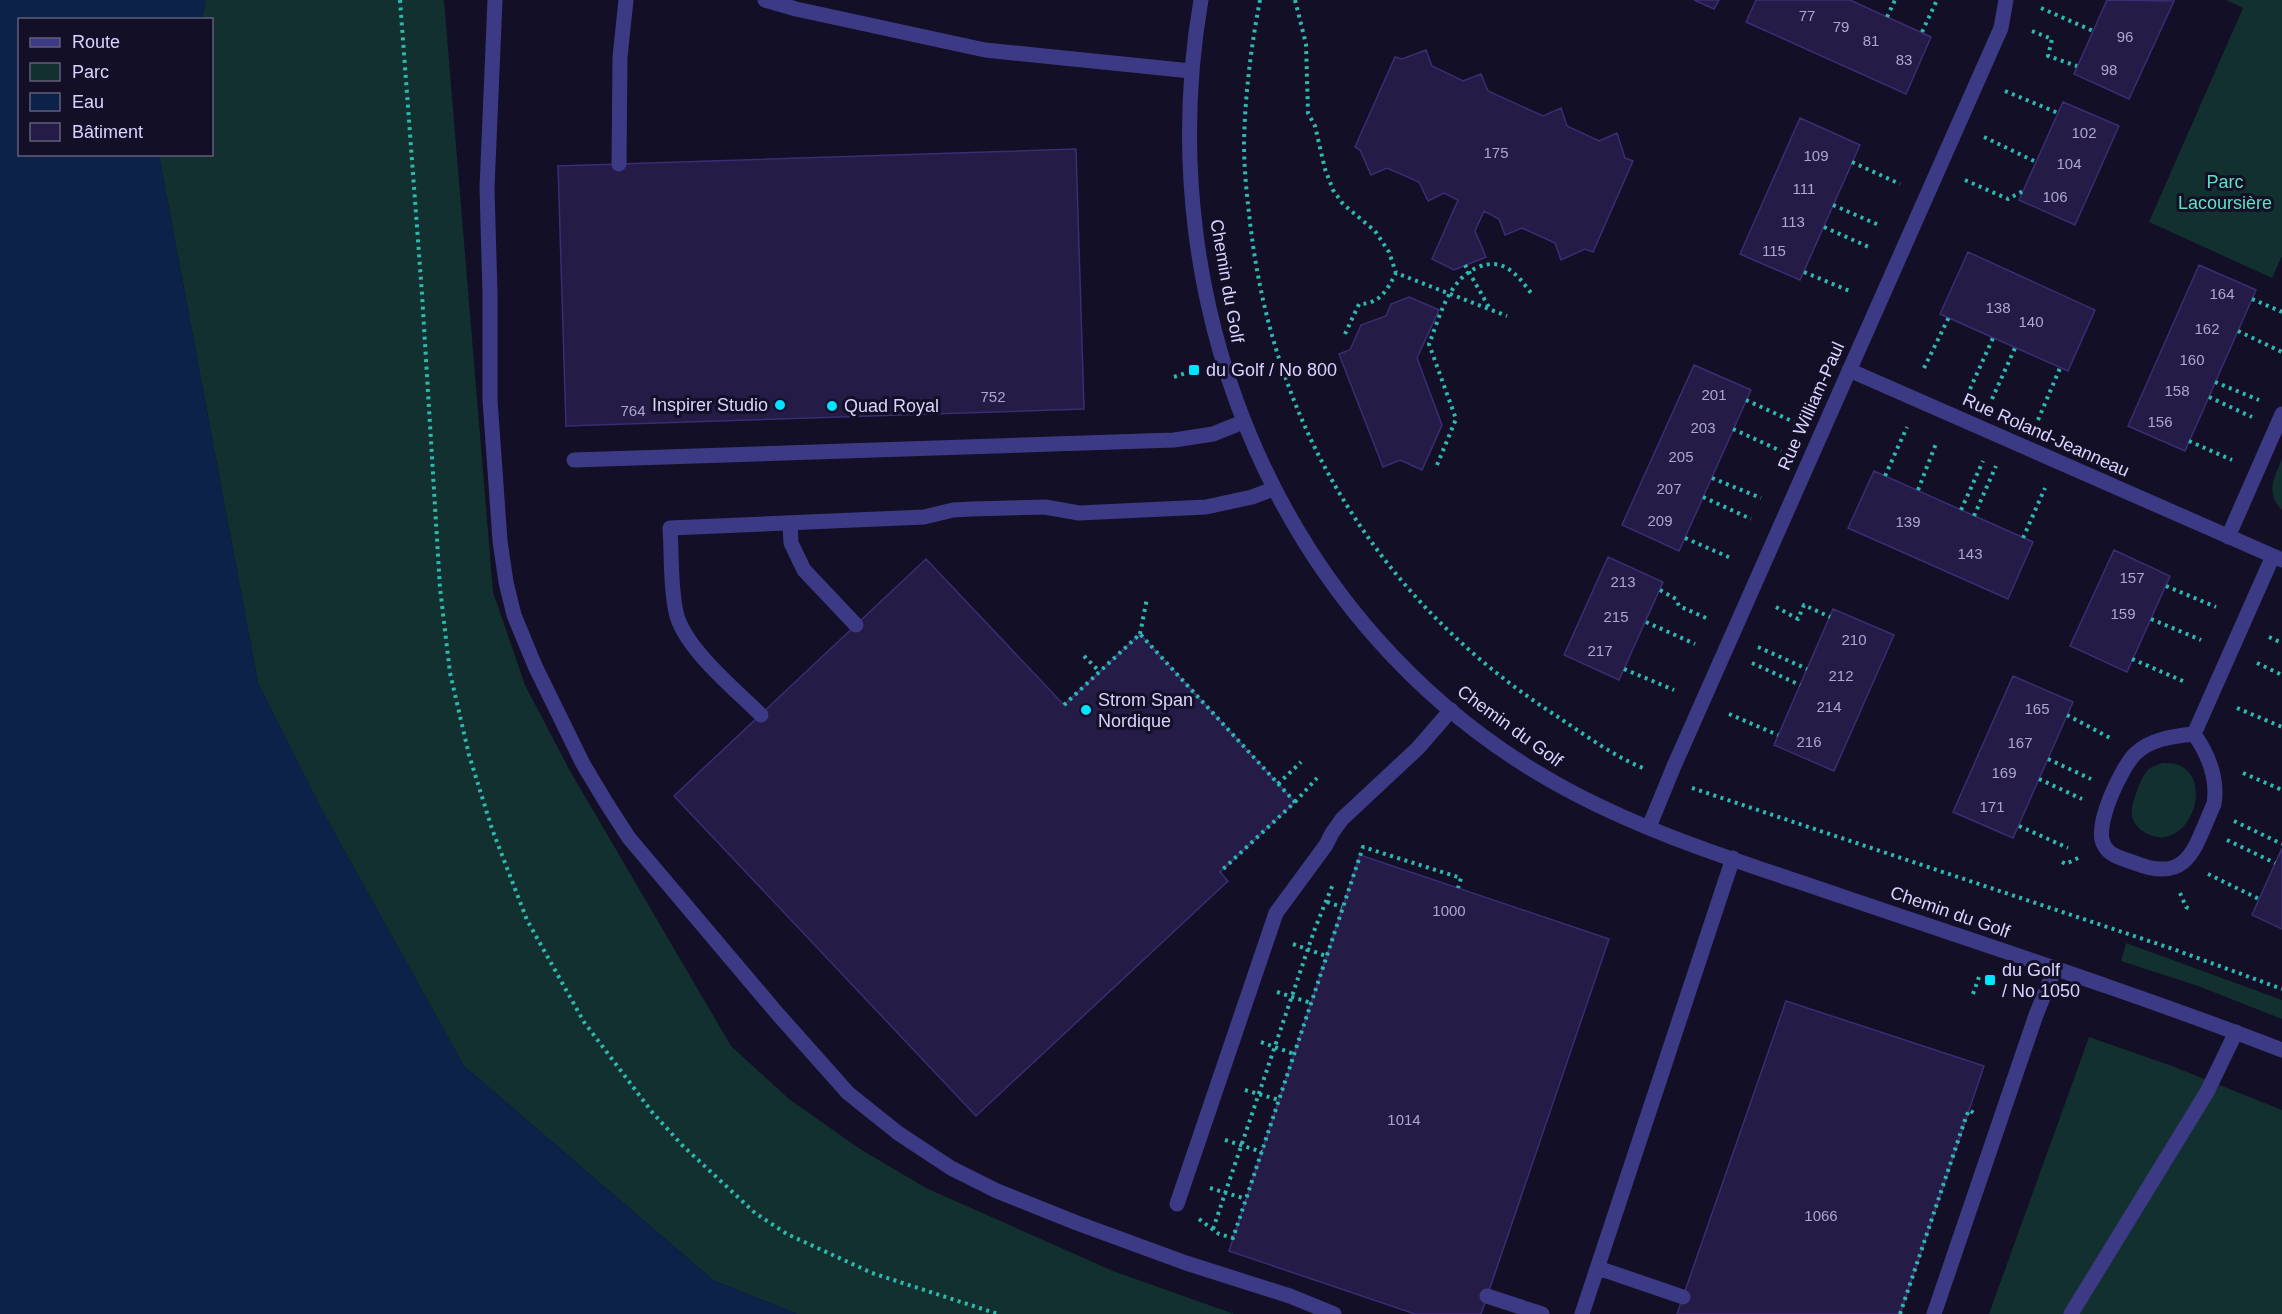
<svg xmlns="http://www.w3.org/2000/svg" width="2282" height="1314" font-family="Arial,sans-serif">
  <rect width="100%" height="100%" fill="#130f26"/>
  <!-- green -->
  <path fill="#12302f" d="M206 0H444L493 592 525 685 570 771 731 1046 789 1099 860 1149 926 1188 1113 1271 1234 1314H797L713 1280 464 1066 323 812 258 683 159 155 212 154V20L202 19Z
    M2226 0H2282V256L2272 278 2149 222 2243 8Z
    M2282 459V510C2265 493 2274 478 2282 459Z
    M2162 763C2167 763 2172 763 2176 764 2218 777 2187 859 2144 832 2125 820 2132 805 2138 788 2141 781 2144 773 2150 768 2153 766 2159 764 2162 763Z
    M2126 943 2282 1000V1019L2198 986 2121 961Z
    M2089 1037 2172 1066 2282 1110V1314H1989Z"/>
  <!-- water -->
  <path fill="#0c2248" d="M0 0H206L202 19 20 20V154L159 155 258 683 323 812 464 1066 713 1280 797 1314H0Z"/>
  <!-- building -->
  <path fill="#241b47" stroke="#3b2d73" stroke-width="1.5" d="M1694 0H1719L1714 9Z
    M1756 0H1850L1931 37 1906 94 1746 22Z
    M2107 0 2174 1 2129 99 2074 74Z
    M1426 50 1432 66 1463 81 1481 74 1488 91 1543 116 1561 108 1567 126 1599 141 1617 133 1625 158 1633 161 1593 252 1585 249 1561 260 1555 243 1522 228 1505 235 1499 219 1484 211 1475 231 1486 257 1454 270 1432 259 1458 200 1444 193 1428 201 1419 182 1387 168 1371 175 1360 150 1355 147 1395 57 1402 59Z
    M2063 102 2119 126 2075 225 2019 200Z
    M1800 118 1860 145 1800 280 1740 254Z
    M1076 149 1084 409 566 426 558 166Z
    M1968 252 2095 310 2068 371 1940 314Z
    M2199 265 2256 290 2185 451 2128 426Z
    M1409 297 1439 310 1417 358 1442 425 1422 470 1400 460 1383 467 1339 354 1350 350 1361 325 1386 316 1391 304Z
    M1694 365 1751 390 1679 551 1622 525Z
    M1874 471 2033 542 2008 599 1848 528Z
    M2114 550 2170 576 2127 672 2070 646Z
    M1608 557 1663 582 1619 680 1564 655Z
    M926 559 1064 705 1140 634 1295 802 1220 872 1228 881 976 1116 674 796Z
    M1833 609 1894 635 1834 771 1774 745Z
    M2013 676 2073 702 2013 838 1953 812Z
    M2282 848V929L2252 915Z
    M1360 855 1609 939 1481 1314H1415L1229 1251Z
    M1786 1001 1984 1066 1900 1314H1677Z"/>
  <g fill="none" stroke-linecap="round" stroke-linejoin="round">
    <!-- path -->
    <path stroke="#2fb8b0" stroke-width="4" stroke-dasharray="3 4.5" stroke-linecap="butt" d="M400 0 422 294 440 588 450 673 469 755 492 829 527 920 584 1022 652 1112 682 1145 755 1213 787 1234 872 1273 998 1314
      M1260 0C1251 47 1245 95 1244 143 1244 170 1247 196 1250 222 1273 427 1379 600 1552 713 1581 732 1611 755 1643 768
      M1295 0 1306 44 1308 113 1315 126 1325 169 1333 190 1343 204 1375 231 1389 252 1396 273
      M2041 8 2093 31
      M1887 17 1895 0
      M2032 31 2052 39 2048 56 2077 66
      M1922 32 1937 0
      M2005 91 2058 113
      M1984 137 2036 162
      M1852 162 1900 184
      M1965 180 2008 199 2023 191
      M1833 205 1881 226
      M1824 227 1871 248
      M1465 265 1490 309
      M1804 272 1852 292
      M2252 299 2282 312
      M2238 331 2282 352
      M1345 334 1359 304C1380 304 1387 290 1396 273L1507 316
      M1924 368 1949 317
      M1174 377 1194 370
      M2215 382 2259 400
      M1970 389 1993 338
      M2209 397 2252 417
      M1992 399 2015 348
      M1746 400 1794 422
      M2038 420 2060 368
      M1733 429 1781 451
      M2189 441 2232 460
      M1437 465 1456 419 1429 344C1440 316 1448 280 1478 267 1503 257 1517 274 1531 293
      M1885 476 1907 427
      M1712 478 1761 498
      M1918 490 1937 441
      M1703 497 1751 519
      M1961 510 1983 461
      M1974 516 1996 466
      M1685 538 1733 559
      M2023 538 2045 488
      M2166 586 2216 607
      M1660 590 1676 599 1679 606 1706 618
      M1776 607 1798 619 1804 605 1830 617
      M2151 619 2201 640
      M1646 622 1695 644
      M1140 634 1147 598
      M2269 637 2282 643
      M1758 647 1807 669
      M1084 656 1100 672
      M2132 659 2183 681
      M1752 663 1800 685
      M2257 663 2282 675
      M1624 669 1674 690
      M1064 705 1140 634 1295 802 1220 872
      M2237 708 2282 727
      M1729 714 1778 735
      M2067 715 2112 739
      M2048 759 2091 779
      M2243 773 2282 790
      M2039 779 2082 799
      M1278 784 1301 762
      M1692 788 2173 949 2282 989
      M1295 802 1317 778
      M2234 821 2282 844
      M2019 826 2068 848
      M2227 840 2275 863
      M2062 862 2066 864 2080 857
      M2208 874 2259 899
      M2180 893 2186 907 2190 909
      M1327 902 1342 907
      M1293 944 1326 956
      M1277 992 1311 1003
      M1973 994 1979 977
      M1261 1042 1294 1054
      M1245 1090 1279 1100
      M1225 1140 1262 1152
      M1210 1188 1246 1199
      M1199 1219 1219 1234 1233 1238 1363 847 1461 878 1458 888
      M1213 1229 1314 931 1333 884
      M1900 1314 1966 1117 1969 1110 1974 1113"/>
    <!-- service -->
    <path stroke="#3d3a85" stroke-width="15" d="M495 0 487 188 490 293V400L500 541 506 582 514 615 535 666 583 764 607 804 629 838 776 1012 848 1093 898 1133 951 1168 997 1191 1077 1223 1186 1263 1290 1296 1334 1314
      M765 0 796 9 985 50 1191 71
      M619 164 620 57 626 0
      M574 460 1174 440 1213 434 1243 422
      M790 523 791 543 804 570 856 625
      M761 715C735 689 683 647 676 612 670 585 672 556 670 528L924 517 953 510 972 509 1045 507 1079 513 1206 507 1252 497 1273 489
      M1177 1204 1276 913 1326 845 1332 833 1342 819 1418 748 1451 710
      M1598 1268 1683 1297
      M1487 1296 1542 1314
      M1582 1314 1733 858
      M1934 1314 2036 1015 2055 968
      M2071 1314 2207 1092 2236 1032"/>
    <!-- minor -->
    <path stroke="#3d3a85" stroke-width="15" d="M1849 370 2282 560
      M2228 537 2282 414
      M2194 734C2208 754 2218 779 2214 804 2195 845 2190 885 2135 863 2124 859 2109 856 2104 845 2093 827 2121 768 2135 754 2150 739 2174 736 2194 734Z
      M2194 734 2273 556
      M1649 827 1674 766 2001 28 2006 0"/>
    <!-- tertiary -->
    <path stroke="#3d3a85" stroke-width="15" d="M1201 0C1148 306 1281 630 1557 784 1646 834 1745 863 1841 896 1988 946 2137 994 2282 1050"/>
  </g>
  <!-- markers -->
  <g fill="#00e5ff" stroke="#130f26" stroke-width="2">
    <rect x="1188" y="364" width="12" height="12" rx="3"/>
    <circle cx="780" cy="405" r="6"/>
    <circle cx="832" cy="406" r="6"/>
    <circle cx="1086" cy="710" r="6"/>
    <rect x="1984" y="974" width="12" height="12" rx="3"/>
  </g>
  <g text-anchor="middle" stroke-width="6" stroke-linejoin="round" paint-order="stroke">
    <!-- number labels -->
    <g font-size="15" fill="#aca6d1">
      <text x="1807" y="21">77</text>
      <text x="1841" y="32">79</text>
      <text x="2125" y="42">96</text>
      <text x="1871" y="46">81</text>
      <text x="1904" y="65">83</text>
      <text x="2109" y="75">98</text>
      <text x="2084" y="138">102</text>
      <text x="1496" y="158">175</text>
      <text x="1816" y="161">109</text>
      <text x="2069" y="169">104</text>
      <text x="1804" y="194">111</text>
      <text x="2055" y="202">106</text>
      <text x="1793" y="227">113</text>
      <text x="1774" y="256">115</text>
      <text x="2222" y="299">164</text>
      <text x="1998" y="313">138</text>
      <text x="2031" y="327">140</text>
      <text x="2207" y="334">162</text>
      <text x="2192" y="365">160</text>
      <text x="2177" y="396">158</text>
      <text x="1714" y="400">201</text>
      <text x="993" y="402">752</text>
      <text x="633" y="416">764</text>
      <text x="2160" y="427">156</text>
      <text x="1703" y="433">203</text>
      <text x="1681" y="462">205</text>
      <text x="1669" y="494">207</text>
      <text x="1660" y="526">209</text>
      <text x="1908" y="527">139</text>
      <text x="1970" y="559">143</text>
      <text x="2132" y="583">157</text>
      <text x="1623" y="587">213</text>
      <text x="2123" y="619">159</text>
      <text x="1616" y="622">215</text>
      <text x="1854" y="645">210</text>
      <text x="1600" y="656">217</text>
      <text x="1841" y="681">212</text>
      <text x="1829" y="712">214</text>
      <text x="2037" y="714">165</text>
      <text x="1809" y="747">216</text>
      <text x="2020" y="748">167</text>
      <text x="2004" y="778">169</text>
      <text x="1992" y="812">171</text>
      <text x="1449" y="916">1000</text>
      <text x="1404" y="1125">1014</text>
      <text x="1821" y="1221">1066</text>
    </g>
    <!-- park labels -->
    <g font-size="18" fill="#5fe0c0" stroke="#130f26">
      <text x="2225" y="188">Parc<tspan x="2225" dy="21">Lacoursière</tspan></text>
    </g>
    <!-- street labels -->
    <g font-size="18" fill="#d9d4ff" stroke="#130f26">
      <text transform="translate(1227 281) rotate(80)" y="6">Chemin du Golf</text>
      <text transform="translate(1811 406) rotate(-66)" y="6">Rue William-Paul</text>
      <text transform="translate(2046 435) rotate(24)" y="6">Rue Roland-Jeanneau</text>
      <text transform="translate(1510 726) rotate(36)" y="6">Chemin du Golf</text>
      <text transform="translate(1950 912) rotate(19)" y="6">Chemin du Golf</text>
    </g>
    <!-- poi labels -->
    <g font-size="18" fill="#d9d4ff" stroke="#130f26" text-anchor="start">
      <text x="1206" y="376">du Golf / No 800</text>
      <text x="768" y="411" text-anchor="end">Inspirer Studio</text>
      <text x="844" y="412">Quad Royal</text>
      <text x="1098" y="706">Strom Span<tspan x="1098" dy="21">Nordique</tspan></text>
      <text x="2002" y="976">du Golf<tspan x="2002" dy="21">/ No 1050</tspan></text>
    </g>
  </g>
  <!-- legend -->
  <rect x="18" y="18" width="195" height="138" fill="#130f26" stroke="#625e7d" stroke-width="1.5"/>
  <rect x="30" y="38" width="30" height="9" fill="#3d3a85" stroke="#625e7d" stroke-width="1.5"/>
  <text x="72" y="48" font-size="18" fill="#d9d4ff">Route</text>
  <rect x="30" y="63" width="30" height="18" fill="#12302f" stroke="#625e7d" stroke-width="1.5"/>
  <text x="72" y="78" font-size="18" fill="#d9d4ff">Parc</text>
  <rect x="30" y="93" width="30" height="18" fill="#0c2248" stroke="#625e7d" stroke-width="1.5"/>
  <text x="72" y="108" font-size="18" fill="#d9d4ff">Eau</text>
  <rect x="30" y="123" width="30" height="18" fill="#241b47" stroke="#625e7d" stroke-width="1.5"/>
  <text x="72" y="138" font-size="18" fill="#d9d4ff">Bâtiment</text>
</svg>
